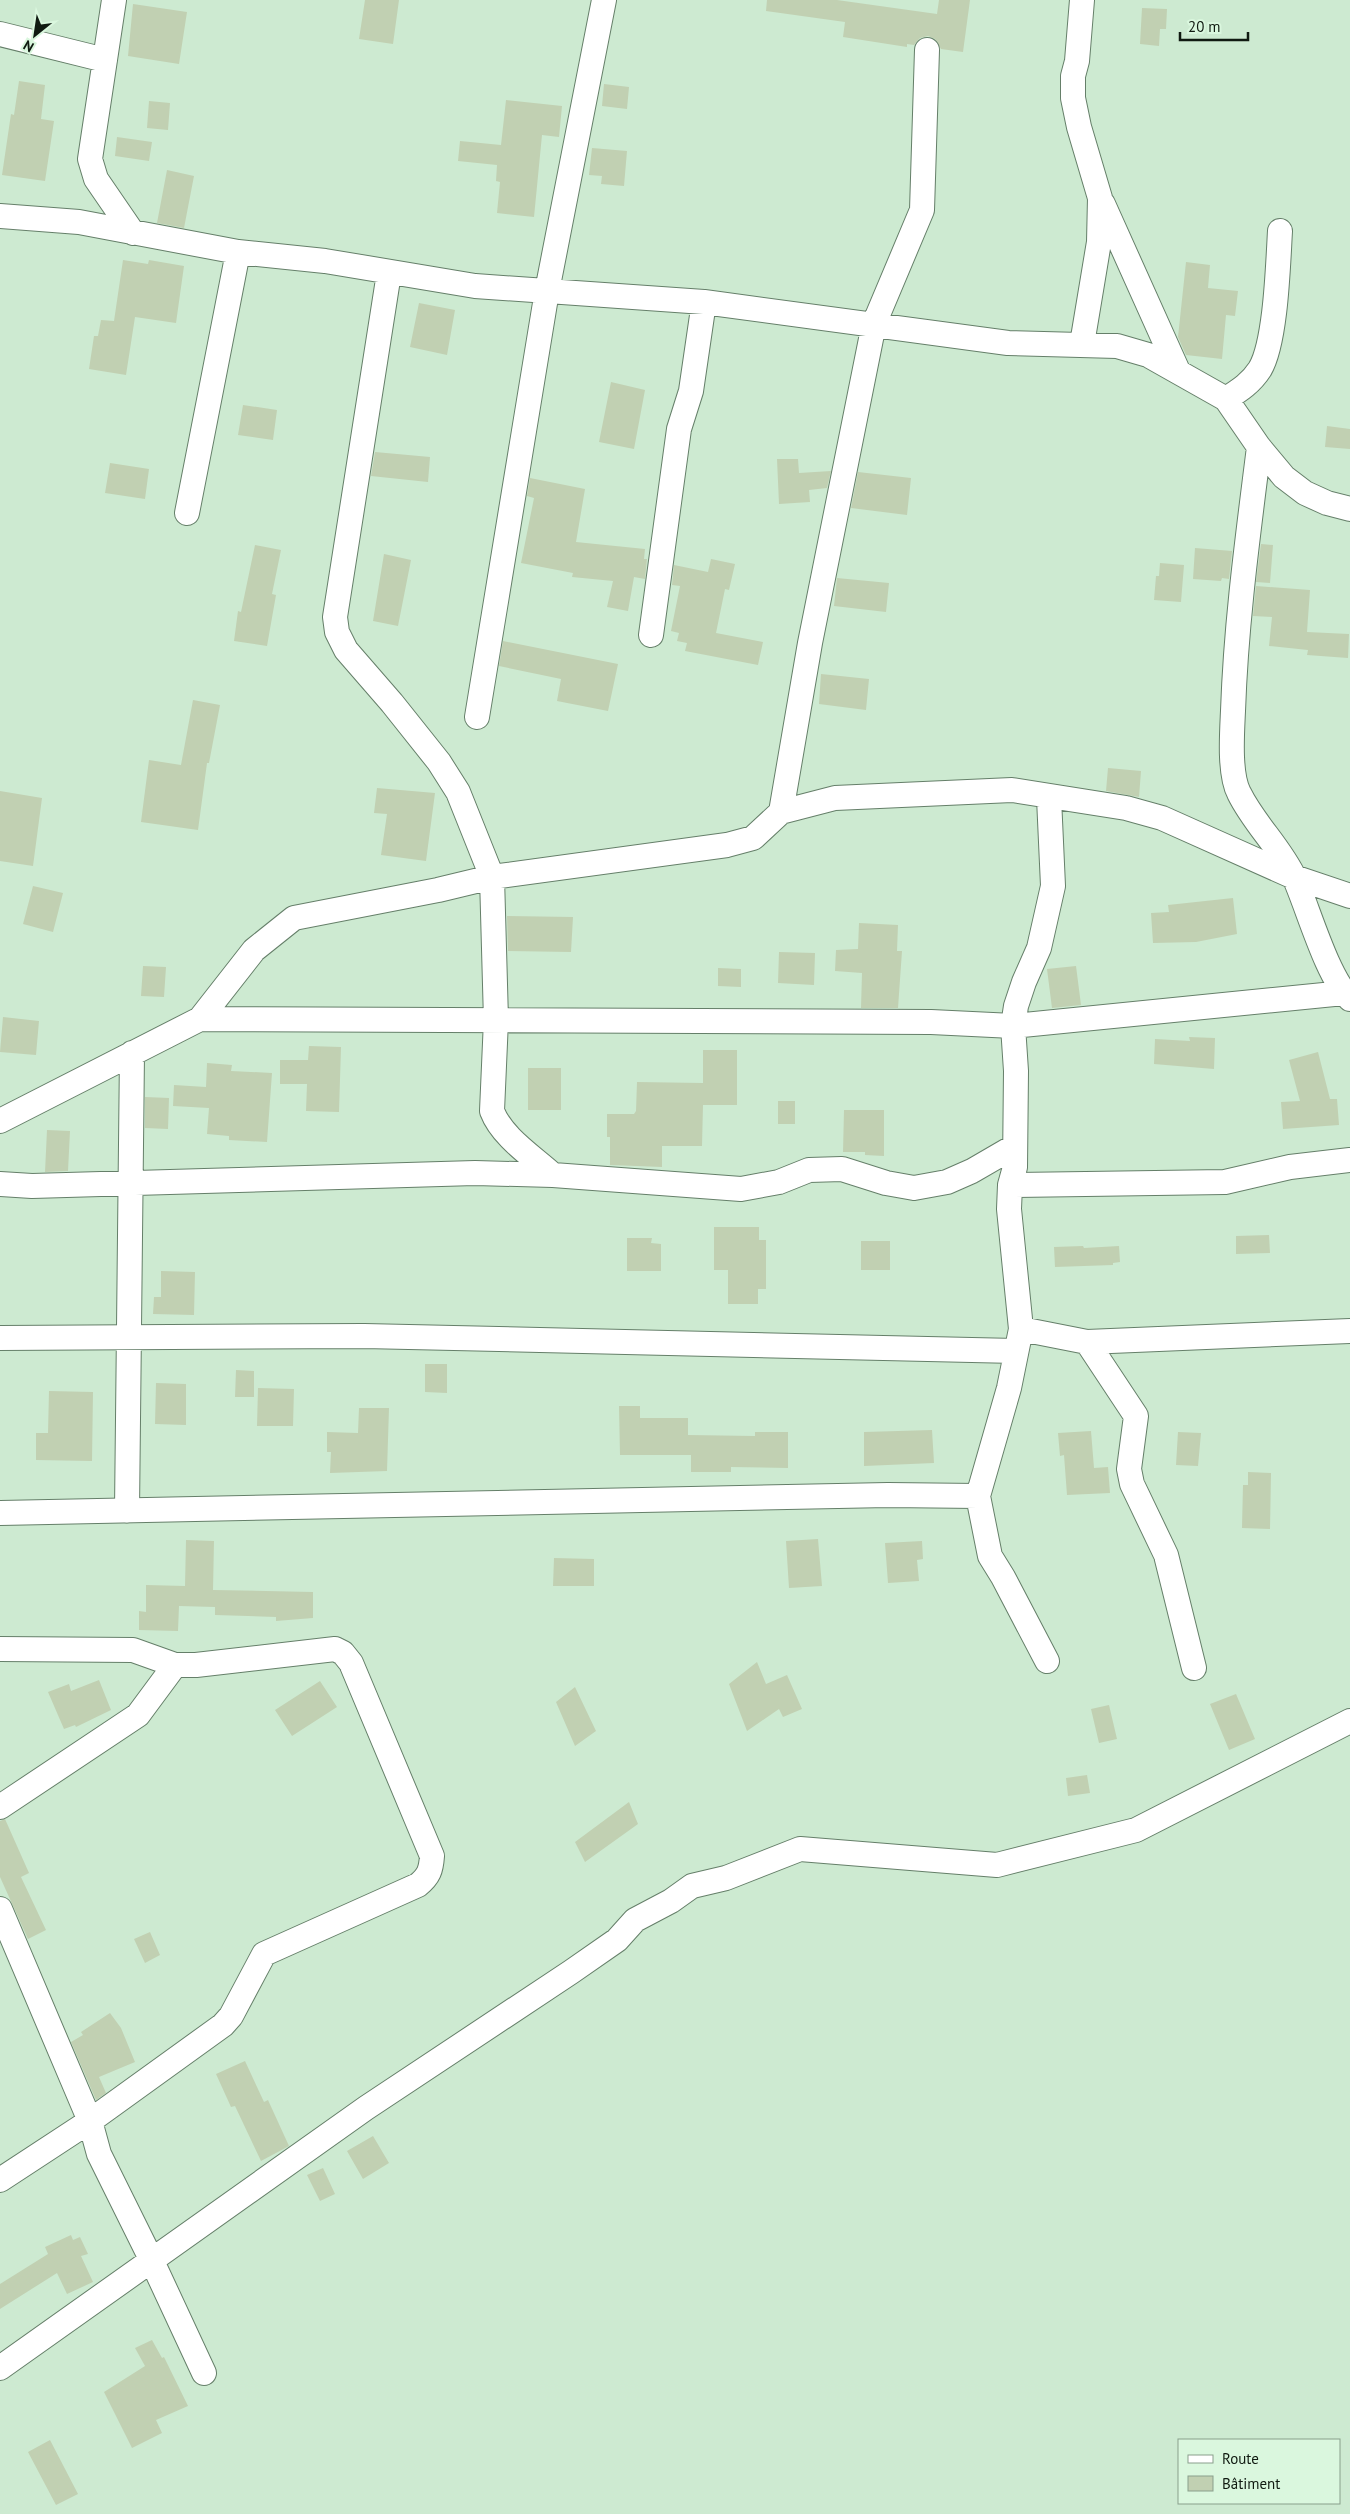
<svg xmlns="http://www.w3.org/2000/svg" width="1350" height="2514" font-family="'PT Sans',sans-serif">
  <rect width="100%" height="100%" fill="#cdead1"/>
  <!-- building -->
  <path fill="#c1d0b2" d="M365 0H399L393 44 359 39Z
    M767 0H837L937 14 939 0H970L963 52 941 49 935 39 928 36 920 38 914 45 907 44V47L843 37 845 22 766 11Z
    M133 4 187 12 179 64 128 56Z
    M1142 8 1167 9 1166 29H1160L1159 46 1140 44Z
    M19 81 45 85 41 119 54 121 45 181 2 175 11 114 14 115Z
    M604 84 629 87 627 109 602 106Z
    M506 100 562 106 559 137 542 135 534 217 497 213 500 182 496 181 497 165 458 161 460 141 501 145Z
    M149 101 170 103 168 130 147 128Z
    M117 137 152 142 149 161 115 156Z
    M592 148 627 151 624 186 601 184 602 176 589 175Z
    M167 170 194 176 184 228 157 223Z
    M123 260 148 264 149 260 184 266 176 323 135 317 126 375 89 369 94 336H98L101 320 114 321Z
    M1186 262 1210 265 1208 288 1238 291 1235 316 1226 315 1222 359 1186 355 1178 337Z
    M419 303 455 310 447 355 410 347Z
    M611 382 645 390 634 449 599 442Z
    M243 405 277 410 273 440 238 435Z
    M1327 426 1350 429V449L1325 447Z
    M375 452 430 457 428 482 371 476Z
    M777 459H798L799 473 831 471 827 488 809 490 810 502 779 504Z
    M110 463 149 469 145 499 105 493Z
    M858 472 911 478 907 515 851 508Z
    M530 478 585 489 576 542 645 549 644 559H647L645 579 634 577 628 611 607 607 613 581 572 577 573 573 521 563 534 498 527 496Z
    M1261 544 1273 545 1270 583 1256 582Z
    M255 545 281 550 272 594 276 595 267 646 234 641 238 611 241 612Z
    M1195 548 1232 551 1229 579 1222 578 1221 581 1193 579Z
    M384 554 411 560 398 626 373 621Z
    M711 559 735 564 729 590 725 589 716 633 763 642 758 665 685 651 687 643 677 641 679 633 671 631 680 586 672 585 674 565 708 572Z
    M1160 563 1184 565 1181 602 1154 600 1156 576H1159Z
    M837 578 889 583 886 612 834 606Z
    M1256 586 1310 590 1307 632 1349 634 1348 658 1307 655 1308 650 1269 646 1272 617 1253 616Z
    M503 641 618 664 608 711 557 701 561 679 499 666Z
    M821 674 869 679 866 710 819 704Z
    M193 700 220 705 209 763H207L198 830 141 822 149 760 181 765Z
    M1108 768 1141 771 1139 797 1106 791Z
    M377 788 435 793 426 861 381 855 387 814 374 813Z
    M0 791 42 798 33 866 0 861Z
    M33 886 63 893 53 932 23 924Z
    M1233 898 1237 934 1196 942 1153 943 1151 913 1169 912 1168 905Z
    M507 916 573 917 571 952 508 951Z
    M859 923 898 925 897 951H902L898 1008H861L862 973 835 971 836 950 858 949Z
    M779 952 815 953 814 985 778 983Z
    M143 966 166 967 164 997 141 996Z
    M1076 966 1081 1005 1052 1008 1047 969Z
    M718 968 741 969V987L718 986Z
    M3 1017 39 1021 36 1055 0 1052Z
    M1189 1037 1215 1038 1214 1069 1154 1064 1155 1039 1190 1041Z
    M309 1046 341 1047 339 1112 306 1111 307 1084H280V1060H308Z
    M703 1050H737V1105H703L702 1146H662V1167L610 1165V1137H607V1114H634L636 1111 637 1082 703 1083Z
    M1318 1052 1330 1099H1337L1339 1125 1283 1129 1281 1102 1300 1101 1289 1060Z
    M207 1063 232 1065 231 1071 272 1073 267 1142 229 1140V1136L207 1134 209 1108 173 1106 174 1085 206 1087Z
    M528 1068H561V1110H528Z
    M145 1097 169 1098 168 1129 145 1128Z
    M778 1101H795V1124H778Z
    M844 1110H884V1156L865 1155V1152H843Z
    M47 1130 70 1131 68 1171 45 1172Z
    M714 1227H759V1240H766V1289H758V1304H728V1270H714Z
    M1269 1235 1270 1253 1236 1254V1236Z
    M627 1238H652L651 1243 661 1244V1271H627Z
    M861 1241H890V1270H861Z
    M1083 1246 1084 1248 1119 1246 1120 1262 1113 1263V1265L1055 1267 1054 1247Z
    M161 1271 195 1272 194 1315 153 1314 154 1297H161Z
    M425 1364H447V1393L425 1392Z
    M236 1370 254 1371V1397H235Z
    M156 1383 186 1384V1425L155 1424Z
    M258 1388 294 1389 293 1426H257Z
    M49 1391 93 1392 92 1461 36 1460V1433H48Z
    M619 1406H640V1418H688V1435L755 1436V1432H788V1468L731 1467V1472H691V1455H620Z
    M359 1408H389L387 1471 330 1473 331 1452H327V1432L358 1433Z
    M932 1430 934 1463 864 1466V1432Z
    M1091 1431 1094 1468 1108 1467 1110 1493 1067 1495 1064 1455 1060 1456 1058 1433Z
    M1178 1432 1201 1433 1198 1466 1176 1465Z
    M1248 1472 1271 1473 1270 1529 1242 1528 1243 1485H1248Z
    M818 1539 822 1586 789 1588 786 1541Z
    M186 1540 214 1541 213 1590 313 1592V1618L276 1621V1617L215 1615V1607L179 1606 178 1631 139 1630V1611L146 1612V1585L185 1586Z
    M922 1541 923 1559 917 1560 919 1581 888 1583 885 1543Z
    M554 1558 594 1559V1586H553Z
    M757 1662 766 1684 787 1675 802 1709 783 1717 779 1709 747 1731 729 1684Z
    M99 1680 111 1710 76 1727 75 1725 64 1729 48 1692 69 1684 71 1691Z
    M320 1681 337 1707 292 1736 275 1710Z
    M575 1687 596 1731 575 1746 556 1702Z
    M1236 1694 1255 1739 1229 1750 1210 1704Z
    M1109 1705 1117 1739 1099 1743 1091 1709Z
    M1087 1775 1090 1793 1068 1796 1066 1778Z
    M629 1802 638 1824 585 1862 575 1842Z
    M5 1819 29 1873 21 1877 46 1930 28 1939 0 1877V1821Z
    M150 1932 160 1955 145 1963 134 1939Z
    M110 2013 121 2028 135 2062 99 2077 106 2093 96 2100 71 2042 83 2035 81 2032Z
    M245 2061 264 2102 268 2100 289 2146 261 2161 235 2106 231 2107 216 2074Z
    M373 2136 389 2163 363 2179 347 2151Z
    M323 2168 335 2194 320 2201 307 2175Z
    M71 2235 73 2240 80 2237 88 2254 81 2256 93 2282 67 2294 57 2273 0 2309V2284L48 2254 45 2247Z
    M152 2340 162 2358 164 2357 188 2406 156 2420 162 2433 132 2448 104 2392 145 2366 135 2348Z
    M50 2440 78 2494 56 2505 28 2452Z"/>
  <g fill="none" stroke-linecap="round" stroke-linejoin="round">
    <defs>
      <path id="minor" d="M114 0 90 159 96 179 133 233
        M0 34 105 60
        M1103 204 1178 371
        M0 216 79 222 238 252 325 261 475 286 704 302 1008 343 1117 346 1148 355 1226 399 1259 447 1284 477 1305 493 1327 503 1350 509
        M389 273 335 617 337 632 346 650 392 703 439 762 458 792 492 877 496 1020 492 1111C502 1137 532 1156 553 1175
        M1082 344 1099 242 1100 198 1079 127 1073 98V76L1077 61 1082 0
        M1226 399C1240 390 1251 383 1260 369 1276 342 1278 264 1280 231
        M1259 447C1248 535 1236 622 1233 711 1232 733 1229 774 1239 793 1254 824 1281 848 1295 879 1309 911 1327 976 1350 999
        M187 513 238 252
        M651 635 679 429 691 391 704 302
        M477 717 547 291 604 0
        M781 812 810 643 874 324 922 210 927 50
        M200 1019 931 1022 1013 1026 1344 993
        M0 1121 200 1019 254 950 294 918 438 890 492 877 727 845 753 838 781 812 835 798 1012 790 1126 808 1162 818 1294 877 1350 896
        M0 1184 32 1186 475 1173 553 1175 741 1189 779 1182 809 1170 842 1169 886 1183 914 1188 947 1182 972 1171 1015 1146
        M1010 1185 1225 1182 1290 1167 1350 1160
        M1021 1329 1087 1342 1136 1416 1129 1469 1132 1484 1166 1555 1194 1668
        M0 1338 364 1336 1016 1351
        M1087 1342 1350 1331
        M127 1511 132 1053
        M0 1513 888 1495 978 1496
        M0 1649 133 1650 175 1665H196L335 1649 343 1653 351 1663 432 1856C431 1870 429 1876 418 1885L264 1954 231 2016 223 2025 90 2121 0 2180
        M1047 1661 1003 1577 990 1556 978 1496 1009 1388 1021 1329 1009 1209 1010 1185 1015 1167 1016 1071 1013 1026 1016 1006 1024 982 1039 948 1053 886 1049 798
        M0 1807 138 1715 175 1665
        M0 1909 90 2121 99 2154 151 2259 204 2373
        M0 2368 366 2108 571 1972 617 1940 635 1920 671 1901 692 1886 726 1878 800 1849 997 1865 1136 1830 1350 1721"/>
    </defs>
    <!-- minor casing -->
    <use href="#minor" stroke="#657f69" stroke-width="26"/>
    <!-- minor -->
    <use href="#minor" stroke="#fff" stroke-width="24"/>
  </g>
  <!-- legend -->
  <rect x="1178" y="2439" width="162" height="65" fill="#daf7de" stroke="#899f8c"/>
  <rect x="1188" y="2455" width="25" height="8" fill="#ffffff" stroke="#899f8c"/>
  <text x="1222" y="2464" font-size="15" fill="#101a11">Route</text>
  <rect x="1188" y="2476" width="25" height="15" fill="#c1d0b2" stroke="#899f8c"/>
  <text x="1222" y="2489" font-size="15" fill="#101a11">Bâtiment</text>
  <!-- north arrow -->
  <g transform="translate(35 35) rotate(210)" stroke="#daf7de" stroke-width="4" paint-order="stroke">
  <path d="M0-4L9 19L0 12L-9 19Z" fill="#101a11"/>
  <text y="-8" font-size="14" font-weight="bold" text-anchor="middle" fill="#101a11">N</text>
  </g>
  <!-- scale -->
  <path d="M1180 32v8h68v-8" fill="none" stroke="#101a11" stroke-width="2.5"/>
  <text x="1188" y="32" font-size="15" fill="#101a11" stroke="#daf7de" stroke-width="4" paint-order="stroke">20 m</text>
</svg>
